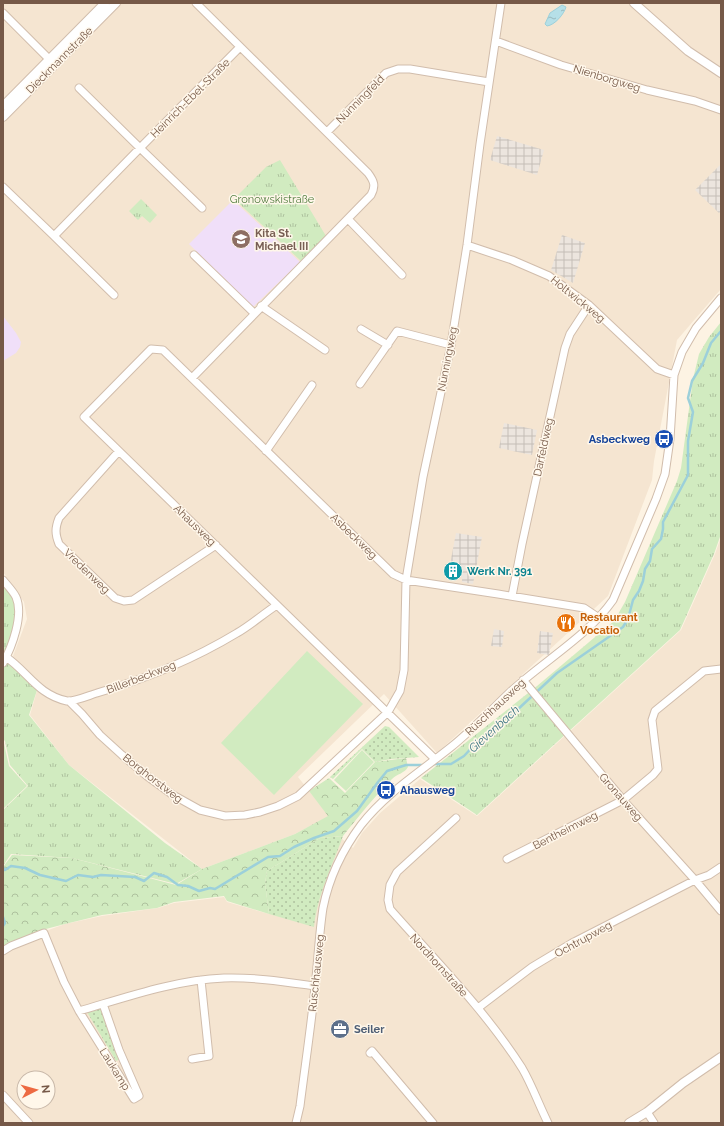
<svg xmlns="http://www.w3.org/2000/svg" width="724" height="1126" font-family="Raleway,sans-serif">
  <defs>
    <pattern id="industrial-grid" width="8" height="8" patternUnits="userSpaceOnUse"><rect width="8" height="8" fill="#ece5de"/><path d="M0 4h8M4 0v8" fill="none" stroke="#c4bdb6"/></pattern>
    <pattern id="grass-dots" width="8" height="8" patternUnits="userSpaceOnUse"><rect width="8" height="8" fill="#d1ebc0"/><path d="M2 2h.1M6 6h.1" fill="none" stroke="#aec19e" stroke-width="1.8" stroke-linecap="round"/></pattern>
    <pattern id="forest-crowns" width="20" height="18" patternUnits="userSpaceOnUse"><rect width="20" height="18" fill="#d1ebc0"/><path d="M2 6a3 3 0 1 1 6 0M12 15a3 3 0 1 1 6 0" fill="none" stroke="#aec19e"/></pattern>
    <pattern id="park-tufts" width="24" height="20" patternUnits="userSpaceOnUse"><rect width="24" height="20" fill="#d1ebc0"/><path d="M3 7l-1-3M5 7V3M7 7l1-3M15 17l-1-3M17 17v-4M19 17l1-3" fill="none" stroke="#aec19e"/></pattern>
    <pattern id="water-ripples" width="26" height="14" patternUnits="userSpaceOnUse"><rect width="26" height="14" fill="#b6e0e8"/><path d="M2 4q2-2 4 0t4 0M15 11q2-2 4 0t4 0" fill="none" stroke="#99b9be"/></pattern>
  </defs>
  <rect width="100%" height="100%" fill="#fdf3e3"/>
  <!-- residential -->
  <path fill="#f5e5d1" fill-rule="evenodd" d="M3 3H721V289L677 340 654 461 652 480 608 596 437 753 384 694 298 777 329 816 295 834 202 869 69 765 30 715 38 687 13 656 27 619 24 602 3 572Z
    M721 537V1123H3V948L43 932 65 924 102 916 158 908 174 903 224 897 227 902 269 914 341 838 353 848 362 833 380 813 420 779 477 816 681 630 715 554ZM24 1078H48V1102H24Z"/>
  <!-- industrial -->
  <path fill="url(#industrial-grid)" d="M497 136 544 150 537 175 490 160Z
    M721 164V211L719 213 695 190Z
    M562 235 585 243 573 283 551 270Z
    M504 423 537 430 532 455 499 448Z
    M456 533 482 537 473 584 462 582V577L448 575Z
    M494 629 504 631 502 647 491 646Z
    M540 631 553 633 549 655 537 653Z"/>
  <!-- education -->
  <path fill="#f0dff9" d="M233 200 300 262 253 307 189 244Z
    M3 316 16 333 21 342 20 347 16 353 3 361Z"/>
  <!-- grass -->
  <path fill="url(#grass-dots)" d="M385 726 389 727 419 757 391 759 375 762 362 749 333 779 330 777Z
    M343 836C332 867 318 893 314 927L269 914 265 883 267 871 320 838Z
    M101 1008 120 1059 116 1061 87 1012Z"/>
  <!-- forest -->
  <path fill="url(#forest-crowns)" d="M406 758 408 767C405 773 397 774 392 779 374 797 359 816 343 836L320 838 267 871 265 883 269 914 227 901 224 896 174 902 157 908 102 915 65 924 42 930 9 943 3 947V867L12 855 72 858 176 885 202 869 295 834 328 816 309 791 329 778 345 793 375 762Z"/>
  <!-- park -->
  <path fill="url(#park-tufts)" d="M280 160 326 236 301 261 234 199 266 167Z
    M141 199 157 215 150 223 142 216 138 220 129 211Z
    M721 322V534L714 554 680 630 477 815 421 778 537 686 614 621 625 602 677 481 681 468 693 379 699 354 709 337Z
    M3 584 13 598 18 614 6 653 3 657Z
    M10 658 38 687 29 715 69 765 165 843 202 869 176 884 72 858 11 854 3 866V810L28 786 10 765 5 741 3 739V665Z"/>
  <!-- pitch -->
  <path fill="#d1ebc0" d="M307 651 363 704 274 795 221 743Z
    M3 739 9 766 27 786 3 809Z
    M362 750 374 762 346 791 334 780Z"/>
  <!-- water -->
  <path fill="url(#water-ripples)" stroke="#9cd0da" d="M562 5 566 7C564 14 555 25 547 26L545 24 550 13Z"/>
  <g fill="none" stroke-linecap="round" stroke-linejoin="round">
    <!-- stream -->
    <path stroke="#9cd0da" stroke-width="2.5" d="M432 764H451L464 756 477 742 489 736 501 721 516 711 557 673 623 627 628 619 633 600 639 591 643 581 645 569 650 561 652 549 661 539 663 529V522L688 475V441L693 412 688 398 692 381 703 363 711 343 721 331
      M3 868 5 870 11 866 25 868 40 875 66 881 78 875 93 877 101 875 135 877 144 881 154 873 167 877 178 885 188 886 199 891 210 888 215 889 268 857 280 856 294 847 314 838 334 831 357 811 378 782 387 771 406 765H425
      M3 917 5 923 3 926"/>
    <defs>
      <path id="minor" d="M3 13 53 63
        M496 41 561 65 647 90 695 101 721 110
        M327 132 386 73 398 69H410L489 82
        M3 187 54 236 140 148 79 88
        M202 208 140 148 240 47
        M348 219 402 275
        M54 236 114 295
        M467 245 512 260 549 276 589 305 657 369 674 375
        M194 255 254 313
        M261 306 325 350
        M361 329 388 345
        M192 378 371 195C376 186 374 181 368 173L196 3
        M360 384 397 331 451 345
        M119 451 59 518C55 528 55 534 59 544L115 598 124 601 133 600 216 545
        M266 451 312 385
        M3 580C7 585 13 591 16 597 24 615 12 647 3 663
        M512 596 522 544 565 348 570 334 589 305
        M6 657C28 672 38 695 67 701 74 702 90 695 97 693 145 679 194 659 237 633 251 625 263 614 277 605
        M523 680 623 800 695 880 721 911
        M69 701 82 714 100 735 122 755 147 776 173 795 200 810 225 816 245 815 260 812 278 806 298 796 388 712 400 691 404 670 406 580 423 477 451 345 467 245 480 144 501 3
        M435 759 84 417 151 349 163 350 393 574 406 580 498 594 584 608 599 618
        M456 818 397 872 390 885 388 900 390 909C435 960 485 1010 522 1068 532 1085 539 1105 548 1123
        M507 859 623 800 653 775 658 769 652 720 655 711 704 671 721 669
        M3 951 11 946 44 933 64 982 79 1011 134 1099 139 1096 119 1050 103 1004
        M478 1008 532 967 572 943 695 880 709 875 721 867
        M79 1011C127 997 175 980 224 978 254 977 286 982 315 986
        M370 1053 372 1051 433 1123
        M192 1059 209 1056 201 980
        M3 1095 29 1123
        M647 1112 654 1123
        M296 1123 300 1106C305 1066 311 1027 315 987 318 961 319 934 323 908 329 878 343 849 361 825 386 793 420 772 451 747 472 730 490 711 509 693 541 663 588 636 613 600L656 499 665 474 670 439 674 375 682 352 696 328 721 298"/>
      <path id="tertiary" d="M634 3 688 51 721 73
        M3 106 105 3
        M3 117 116 3
        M629 1123 647 1112 683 1083 721 1057"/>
    </defs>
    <!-- minor casing -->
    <use href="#minor" stroke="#d1bdac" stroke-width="9"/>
    <!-- tertiary casing -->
    <use href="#tertiary" stroke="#d1bdac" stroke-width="10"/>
    <!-- minor -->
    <use href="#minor" stroke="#fff" stroke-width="7"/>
    <!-- tertiary -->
    <use href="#tertiary" stroke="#fff" stroke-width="8"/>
  </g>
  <!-- icons -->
  <defs>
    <symbol id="school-disc" viewBox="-11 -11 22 22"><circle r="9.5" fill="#8d6e63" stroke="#fff7ea"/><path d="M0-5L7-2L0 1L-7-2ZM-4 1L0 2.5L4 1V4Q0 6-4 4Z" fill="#fff"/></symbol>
    <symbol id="bus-disc" viewBox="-11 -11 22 22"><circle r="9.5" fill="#1a4fb4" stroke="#fff7ea"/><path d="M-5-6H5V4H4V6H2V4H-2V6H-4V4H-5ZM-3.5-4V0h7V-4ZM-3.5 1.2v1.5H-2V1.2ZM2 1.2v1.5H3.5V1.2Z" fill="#fff"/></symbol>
    <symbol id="building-disc" viewBox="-11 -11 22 22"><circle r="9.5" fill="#0f9aa8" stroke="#fff7ea"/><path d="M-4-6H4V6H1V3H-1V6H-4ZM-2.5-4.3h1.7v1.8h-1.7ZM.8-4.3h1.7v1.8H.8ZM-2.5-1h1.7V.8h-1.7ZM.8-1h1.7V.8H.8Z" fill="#fff"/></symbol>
    <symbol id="restaurant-disc" viewBox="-11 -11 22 22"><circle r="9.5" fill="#e8710a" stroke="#fff7ea"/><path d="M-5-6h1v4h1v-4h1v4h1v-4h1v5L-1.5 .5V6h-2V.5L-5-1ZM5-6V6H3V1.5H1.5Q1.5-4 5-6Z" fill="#fff"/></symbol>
    <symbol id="office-disc" viewBox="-11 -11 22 22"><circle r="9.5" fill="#5c6f8a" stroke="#fff7ea"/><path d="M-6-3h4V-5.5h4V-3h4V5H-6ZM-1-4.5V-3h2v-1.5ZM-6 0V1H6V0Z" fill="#fff"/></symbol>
  </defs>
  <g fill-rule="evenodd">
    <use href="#school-disc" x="230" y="228" width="22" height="22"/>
    <use href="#bus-disc" x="653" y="428" width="22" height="22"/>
    <use href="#building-disc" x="442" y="560" width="22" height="22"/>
    <use href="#restaurant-disc" x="555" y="612" width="22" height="22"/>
    <use href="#bus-disc" x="375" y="779" width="22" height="22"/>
    <use href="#office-disc" x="329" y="1018" width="22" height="22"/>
  </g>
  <g text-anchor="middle" stroke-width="3" stroke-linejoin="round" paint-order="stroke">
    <!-- street labels -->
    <g font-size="11" fill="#765948" stroke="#fff7ea">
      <text transform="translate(59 60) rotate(-45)" y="4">Dieckmannstraße</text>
      <text transform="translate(607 78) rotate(17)" y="4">Nienborgweg</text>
      <text transform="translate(190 98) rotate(-45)" y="4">Heinrich-Ebel-Straße</text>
      <text transform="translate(360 99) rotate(-45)" y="4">Nünningfeld</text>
      <text transform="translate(578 299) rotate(39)" y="4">Holtwickweg</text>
      <text transform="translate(447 359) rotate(-79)" y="4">Nünningweg</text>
      <text transform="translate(543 447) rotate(-78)" y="4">Darfeldweg</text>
      <text transform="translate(195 525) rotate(44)" y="4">Ahausweg</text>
      <text transform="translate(354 536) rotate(44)" y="4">Asbeckweg</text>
      <text transform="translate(87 571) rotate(44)" y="4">Vredenweg</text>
      <text transform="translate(141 677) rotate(-21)" y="4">Billerbeckweg</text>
      <text transform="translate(495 707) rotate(-43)" y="4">Rüschhausweg</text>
      <text transform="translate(153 778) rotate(38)" y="4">Borghorstweg</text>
      <text transform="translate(621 797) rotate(49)" y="4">Gronauweg</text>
      <text transform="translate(565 830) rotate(-27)" y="4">Bentheimweg</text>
      <text transform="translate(583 939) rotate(-29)" y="4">Ochtrupweg</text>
      <text transform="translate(439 965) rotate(48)" y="4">Nordhornstraße</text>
      <text transform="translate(316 973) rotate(-84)" y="4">Rüschhausweg</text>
      <text transform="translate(115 1069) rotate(58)" y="4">Laukamp</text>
    </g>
    <!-- park labels -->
    <g font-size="11" fill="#517d3f" stroke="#fff7ea">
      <text x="272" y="203">Gronowskistraße</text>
    </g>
    <!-- education labels -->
    <g font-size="11" font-weight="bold" fill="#785e54" stroke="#fff7ea" text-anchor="start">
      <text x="255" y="237">Kita St.<tspan x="255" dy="13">Michael III</tspan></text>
    </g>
    <!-- transit labels -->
    <g font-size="11" font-weight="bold" fill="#164399" stroke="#fff7ea" text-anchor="end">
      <text x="650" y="443">Asbeckweg</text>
      <text x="400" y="794" text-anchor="start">Ahausweg</text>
    </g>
    <!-- culture labels -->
    <g font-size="11" font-weight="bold" fill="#0d838f" stroke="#fff7ea" text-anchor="start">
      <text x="467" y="575">Werk Nr. 391</text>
    </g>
    <!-- food labels -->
    <g font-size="11" font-weight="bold" fill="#c56008" stroke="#fff7ea" text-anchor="start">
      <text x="580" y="621">Restaurant<tspan x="580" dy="13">Vocatio</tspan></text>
    </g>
    <!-- service labels -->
    <g font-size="11" font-weight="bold" fill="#4e5e75" stroke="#fff7ea" text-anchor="start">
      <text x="354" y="1033">Seiler</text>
    </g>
    <!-- water labels -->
    <g font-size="12" font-style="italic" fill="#3d7783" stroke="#fff7ea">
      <text transform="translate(494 729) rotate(-42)" y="4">Gievenbach</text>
    </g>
  </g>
  <!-- border -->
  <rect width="724" height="1126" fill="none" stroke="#765948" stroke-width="8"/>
  <!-- north arrow -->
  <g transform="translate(36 1090) rotate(84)"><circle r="19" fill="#fff7ea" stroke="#c8b8a9"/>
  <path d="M0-3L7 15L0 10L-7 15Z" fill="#ed6a42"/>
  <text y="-6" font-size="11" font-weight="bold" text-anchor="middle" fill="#765948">N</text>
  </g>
</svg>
